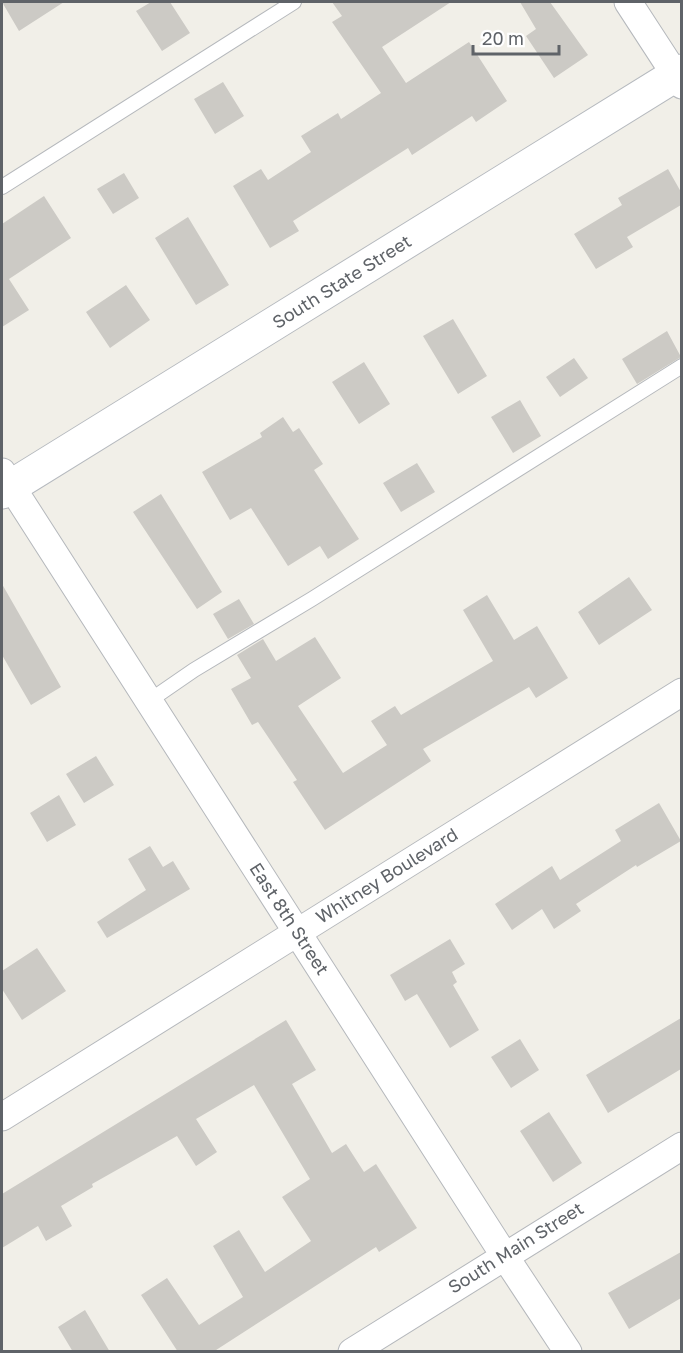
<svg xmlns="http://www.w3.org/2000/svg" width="683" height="1353" font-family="'Golos Text',sans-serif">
  <rect width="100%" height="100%" fill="#f1efe8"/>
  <!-- building -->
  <path fill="#cccac5" d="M2 2H64L19 31Z
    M151 2H170L190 33 162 51 136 11Z
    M332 2H451L382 47 406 83 469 42 507 101 476 122 472 116 412 155 408 148 293 221 299 231 270 248 233 186 261 169 268 180 311 152 301 136 338 113 341 119 381 93 332 22 342 16Z
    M520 2H550L588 55 554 78 526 36 536 29Z
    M223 82 244 116 215 134 194 99Z
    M668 169 681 192V205L627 237 633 247 596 269 574 234 622 205 618 198Z
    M124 173 139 198 113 214 97 189Z
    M44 196 71 238 9 279 29 310 2 327V224Z
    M188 217 229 285 196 305 155 238Z
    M126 285 150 320 110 348 86 312Z
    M453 319 487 376 458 394 423 336Z
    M667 331 681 357 637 384 622 359Z
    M574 358 588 378 560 397 546 377Z
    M364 362 390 404 359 424 332 382Z
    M520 400 541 436 513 453 491 417Z
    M283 417 293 432 299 428 323 464 314 470 359 539 328 559 320 546 288 566 251 508 230 520 202 472 262 437 260 433Z
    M417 463 435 492 401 512 383 483Z
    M161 494 222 592 197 609 133 512Z
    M629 577 652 610 599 645 578 612Z
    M2 584 61 687 31 705 2 655Z
    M487 595 514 640 537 626 568 678 536 698 529 687 423 749 431 761 325 830 293 782 297 780 258 722 252 725 231 689 251 678 237 655 263 639 276 661 315 637 341 678 298 706 343 773 387 745 371 721 395 706 401 715 493 661 463 610Z
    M239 599 254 624 228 639 213 614Z
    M96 756 114 785 84 803 66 774Z
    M59 795 76 825 47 842 30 813Z
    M659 803 681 841 637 867 636 865 576 904 581 911 554 929 542 909 512 930 495 904 552 866 560 880 621 841 615 830Z
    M150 846 163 867 173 861 190 889 107 938 97 922 146 890 128 859Z
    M450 939 465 964 452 972 457 982 453 985 479 1030 450 1048 417 994 405 1001 390 975Z
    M37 948 66 991 22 1020 2 989V971Z
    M681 1018V1069L608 1113 586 1075Z
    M286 1020 316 1070 292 1084 332 1153 346 1144 364 1172 376 1164 417 1228 379 1252 376 1247 213 1352H178L141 1295 167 1278 199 1325 243 1297 213 1246 239 1230 265 1272 311 1241 282 1197 310 1179 254 1085 196 1119 217 1152 196 1166 177 1136 92 1184 93 1187 61 1206 72 1226 46 1241 38 1226 2 1248V1194Z
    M520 1039 539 1070 511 1088 491 1057Z
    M549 1112 582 1163 553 1182 520 1131Z
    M681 1252V1298L629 1329 608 1293Z
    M85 1310 110 1352H73L58 1327Z"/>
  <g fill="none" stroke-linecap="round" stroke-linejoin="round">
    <defs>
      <path id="service" d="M2 187 294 2
        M149 701 194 670 312 599 682 366"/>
      <path id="minor" d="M628 2 682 85
        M2 472 504 1255 568 1352
        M2 1117 682 692
        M352 1352 682 1146"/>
      <path id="secondary" d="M2 492 682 71"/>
    </defs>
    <!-- service casing -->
    <use href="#service" stroke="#b5b8bc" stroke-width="16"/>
    <!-- minor casing -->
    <use href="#minor" stroke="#b5b8bc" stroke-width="29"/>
    <!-- secondary casing -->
    <use href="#secondary" stroke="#b6babf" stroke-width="35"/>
    <!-- service -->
    <use href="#service" stroke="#fff" stroke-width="14"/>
    <!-- minor -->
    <use href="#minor" stroke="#fff" stroke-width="27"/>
    <!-- secondary -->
    <use href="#secondary" stroke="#fff" stroke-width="33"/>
  </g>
  <g text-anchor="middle" stroke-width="4.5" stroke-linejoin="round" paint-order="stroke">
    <!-- street labels -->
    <g font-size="18" fill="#5f6368" stroke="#fff">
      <text transform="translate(342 282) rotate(-32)" y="6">South State Street</text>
      <text transform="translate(387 876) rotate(-32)" y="6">Whitney Boulevard</text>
      <text transform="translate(289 919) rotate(57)" y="6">East 8th Street</text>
      <text transform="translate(516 1248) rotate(-32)" y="6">South Main Street</text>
    </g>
  </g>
  <!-- border -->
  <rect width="683" height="1353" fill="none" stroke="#5f6368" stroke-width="6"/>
  <!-- scale -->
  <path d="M473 45v9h86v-9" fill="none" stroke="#5f6368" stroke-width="3"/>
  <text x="482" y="45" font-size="18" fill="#5f6368" stroke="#ffffff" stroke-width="4.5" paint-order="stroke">20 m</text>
</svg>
